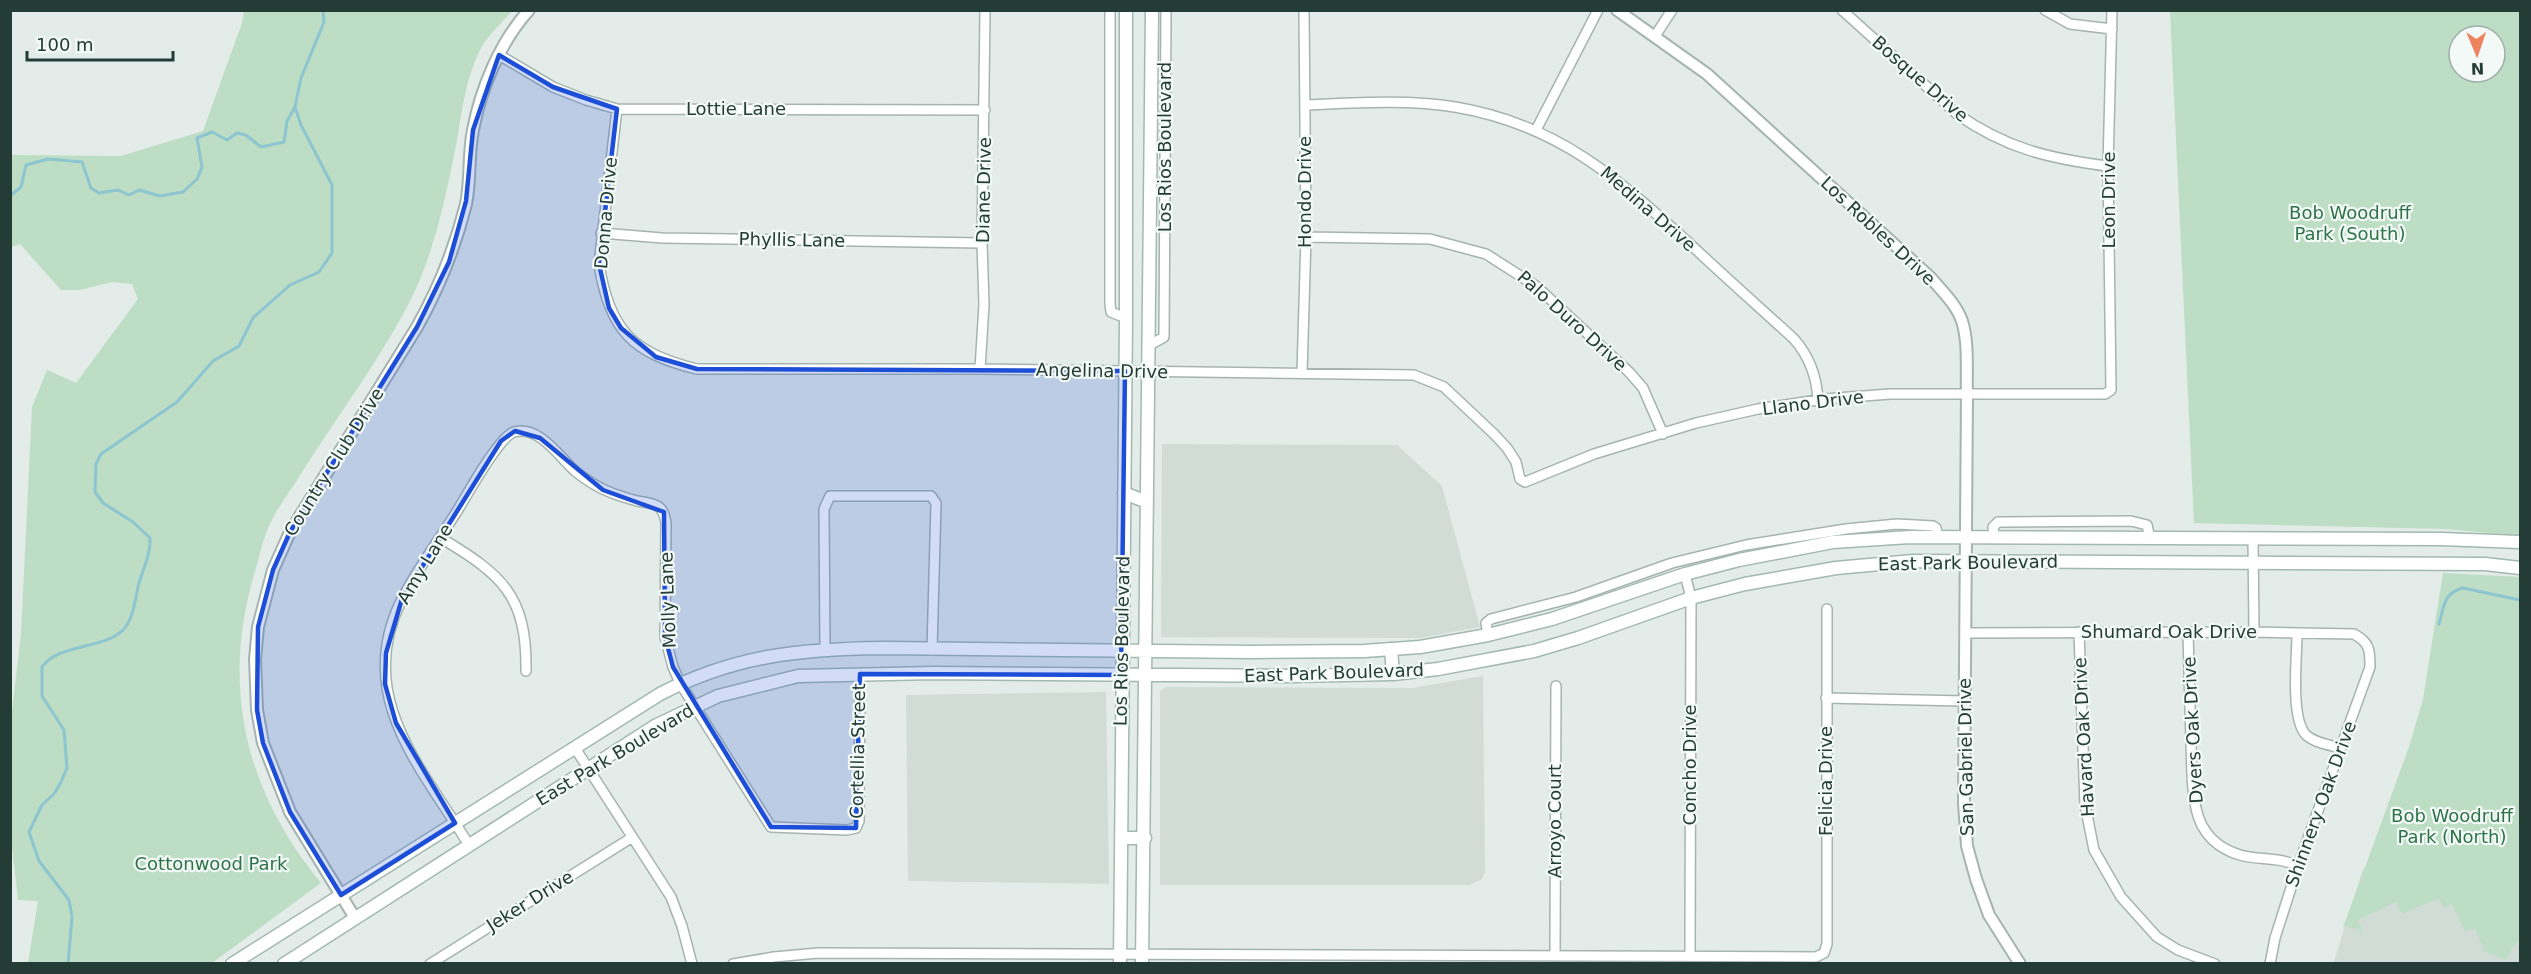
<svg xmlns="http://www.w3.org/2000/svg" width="2531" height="974" font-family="'DejaVu Sans',sans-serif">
  <rect width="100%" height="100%" fill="#e3ece8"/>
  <!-- built -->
  <path fill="#d1dcd7" d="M1162 444 1397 445 1442 486 1480 627 1420 638 1161 637Z
    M1483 676 1485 872 1482 879 1470 885H1160V691L1166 687 1412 688Z
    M1106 692 1109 884 908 881 906 695Z
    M2363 869 2446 897 2520 932V963L2333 964Z"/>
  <!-- green -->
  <path fill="#bdddc5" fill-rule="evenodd" d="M244 11H512C502 23 486 37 479 52 466 79 462 110 457 140 447 191 436 246 414 293 382 358 337 416 299 477 289 493 276 509 269 526 263 539 260 554 256 568 220 684 244 790 321 883L212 963H28L38 901 18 900 10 830V728L21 634 32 407 47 370 76 383 138 299 132 284 112 282 80 290H61L20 244 11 247V155L121 156 203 131 242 23Z
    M2170 11H2520V536L2446 529 2194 523ZM2459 36H2495V72H2459Z
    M2443 573 2520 577V939L2513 947 2506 960 2484 951 2483 948 2491 944 2483 947 2475 929 2465 931 2452 904 2444 908 2439 898 2404 913 2401 912 2396 902 2358 920 2362 930 2344 926 2342 930 2409 747 2423 699Z"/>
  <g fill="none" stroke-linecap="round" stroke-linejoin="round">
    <!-- stream -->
    <path stroke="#8dc5d0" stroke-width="3" d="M10 196 21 187 26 165 48 159 82 162 91 188 99 193 118 190 129 195 139 190 160 196 183 192 197 179 202 167 197 138 212 132 227 140 237 133 246 135 261 147 284 142 287 121 295 107
      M2439 624C2444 607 2443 593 2463 588L2520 600
      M68 964 72 917 69 900 39 861 29 832 42 805 54 794 61 782 67 768 64 730 42 696V667C61 640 118 652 130 619 134 610 136 598 138 587 142 571 151 555 150 538L133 522 103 503 95 492 96 464 101 454 177 402 213 361 239 346 253 318 290 285 319 272 332 253V185L301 125 295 107 301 78 324 22 323 10"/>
    <defs>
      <path id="minor" d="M1110 10V304L1111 312 1126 318
        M1842 10 1957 114C2005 148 2050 159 2108 166
        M2045 10 2070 24 2112 29
        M1655 36 1672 10
        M499 55 553 87 586 100 617 109 985 110
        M1305 105C1353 103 1408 99 1455 107 1557 124 1616 177 1690 244 1724 276 1759 307 1794 339 1809 356 1817 377 1818 401
        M617 109 599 264C609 330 633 354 697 369H980L1414 375 1444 387 1494 434 1507 448 1516 462 1520 479 1525 482 1594 454 1696 423 1758 409 1824 399 1890 394H2105L2111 390 2108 166 2112 10
        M1536 130 1598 10
        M601 233 662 238 982 243
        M1306 237 1430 239 1486 254 1536 286 1629 372 1643 388 1663 434
        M1148 346 1164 337 1166 10
        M980 369 984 304 982 243 985 10
        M1302 373 1306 237 1304 10
        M441 538C502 575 527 595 526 671
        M1994 538 1993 527 1998 522H2005L2131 521 2147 525 2150 539
        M2253 539 2254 632
        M1685 574 1691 598 1690 956
        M2079 632 2085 805 2094 850 2121 897 2157 937 2178 950 2215 964
        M1966 633 2254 632 2354 634C2370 643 2370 650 2370 667L2298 866 2275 938 2270 964
        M2188 633C2189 669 2190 706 2191 743 2192 767 2191 792 2198 816 2202 828 2209 838 2219 845 2248 865 2270 853 2298 866
        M2297 634C2297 657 2290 718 2306 735 2315 743 2329 745 2341 748
        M1488 635 1486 623 1491 619 1576 597 1672 563 1746 545 1846 529 1897 524 1933 526 1936 528 1938 537
        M825 649 824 509 830 496H931L936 503 932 650
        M1826 698 1964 701
        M575 748 671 897 682 926 692 964
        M469 845C422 768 354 697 401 601 417 569 440 539 459 508 468 493 499 437 514 432 538 425 558 455 573 469 579 475 587 480 595 485 608 493 622 497 637 501 644 502 653 503 659 507 664 511 665 517 666 523L665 637 673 667 680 683 771 827 847 830 856 828 859 821 860 674
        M1555 955 1556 686
        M430 964 631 838
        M733 964 774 957 818 953 1816 957 1824 953 1827 944V609"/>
      <path id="tertiary" d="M1617 10 1707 74 1931 278C1942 291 1956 304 1962 321 1969 343 1966 370 1967 393L1964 803 1967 846 1976 879 1989 915 2020 964
        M355 918 290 812 263 743 257 710 255 659 258 627 273 570 290 532 417 327C439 288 455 248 466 204 471 180 468 154 473 130 481 88 500 42 529 10"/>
      <path id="secondary" d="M1124 493 1147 502
        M1391 649 1393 674
        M1121 838H1145
        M232 964 660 694C736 655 800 649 884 648L1252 652 1364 651 1420 647 1488 635 1552 619 1685 574 1739 560 1833 542 1910 537 2441 539 2520 542
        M284 964 655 726 718 696 798 676 933 673 1292 676 1393 674 1438 669 1534 651 1578 638 1691 598 1745 584 1836 568 1913 561 2485 564 2520 568
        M1120 964 1126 318V10
        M1142 964 1152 10"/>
    </defs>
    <!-- minor casing -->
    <use href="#minor" stroke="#a6b4af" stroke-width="12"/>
    <!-- tertiary casing -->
    <use href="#tertiary" stroke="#a6b4af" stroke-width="14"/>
    <!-- secondary casing -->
    <use href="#secondary" stroke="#a2b8b0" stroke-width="15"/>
    <!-- minor -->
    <use href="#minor" stroke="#fff" stroke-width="9"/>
    <!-- tertiary -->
    <use href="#tertiary" stroke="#fff" stroke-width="10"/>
    <!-- secondary -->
    <use href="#secondary" stroke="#fff" stroke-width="12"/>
  </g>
  <!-- marked area -->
  <path fill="#1d4ed8" fill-opacity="0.2" stroke="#1d4ed8" stroke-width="4.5" stroke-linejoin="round" d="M499 55 553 87 617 109 599 264 609 308 621 328 656 357 697 369 1125 371 1121 675 860 674 856 828 771 827 673 667 665 637 664 512 603 490 540 438 515 431 501 441 402 599 386 653 385 684 396 723 455 823 341 895 290 812 263 743 257 710 258 627 273 570 290 532 417 327 449 262 466 201 473 130Z"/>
  <g text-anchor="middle" stroke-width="4.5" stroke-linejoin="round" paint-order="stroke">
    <!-- street labels -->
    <g font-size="18" fill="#233d36" stroke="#f3f9f6">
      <text transform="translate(1920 79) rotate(41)" y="6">Bosque Drive</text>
      <text x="736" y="115">Lottie Lane</text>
      <text transform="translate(1165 147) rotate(-90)" y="6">Los Rios Boulevard</text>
      <text transform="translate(984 190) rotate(-89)" y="6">Diane Drive</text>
      <text transform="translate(1305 192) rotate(-90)" y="6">Hondo Drive</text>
      <text transform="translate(2109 200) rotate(-90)" y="6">Leon Drive</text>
      <text transform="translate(1648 209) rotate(41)" y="6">Medina Drive</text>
      <text transform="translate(606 213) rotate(-85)" y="6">Donna Drive</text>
      <text transform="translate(1878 231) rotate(43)" y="6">Los Robles Drive</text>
      <text transform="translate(792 240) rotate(1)" y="6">Phyllis Lane</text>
      <text transform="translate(1572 321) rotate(42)" y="6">Palo Duro Drive</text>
      <text transform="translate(1102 371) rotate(1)" y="6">Angelina Drive</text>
      <text transform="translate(1813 403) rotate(-7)" y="6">Llano Drive</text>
      <text transform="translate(334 462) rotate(-58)" y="6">Country Club Drive</text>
      <text transform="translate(1968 563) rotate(-1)" y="6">East Park Boulevard</text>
      <text transform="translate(425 564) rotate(-59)" y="6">Amy Lane</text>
      <text transform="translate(668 600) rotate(-92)" y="6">Molly Lane</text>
      <text x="2169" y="638">Shumard Oak Drive</text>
      <text transform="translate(1122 641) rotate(-89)" y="6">Los Rios Boulevard</text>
      <text transform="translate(1334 673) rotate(-2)" y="6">East Park Boulevard</text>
      <text transform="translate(2193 730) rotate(-93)" y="6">Dyers Oak Drive</text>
      <text transform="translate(2084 737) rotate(-93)" y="6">Havard Oak Drive</text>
      <text transform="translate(858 751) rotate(-89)" y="6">Cortellia Street</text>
      <text transform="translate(615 755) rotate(-31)" y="6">East Park Boulevard</text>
      <text transform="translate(1966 757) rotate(-91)" y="6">San Gabriel Drive</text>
      <text transform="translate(1690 765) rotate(-90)" y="6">Concho Drive</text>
      <text transform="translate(1826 781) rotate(-90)" y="6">Felicia Drive</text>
      <text transform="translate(2321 804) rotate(-70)" y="6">Shinnery Oak Drive</text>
      <text transform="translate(1555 821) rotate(-90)" y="6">Arroyo Court</text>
      <text transform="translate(530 901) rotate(-32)" y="6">Jeker Drive</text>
    </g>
    <!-- park labels -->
    <g font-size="18" fill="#2e7349" stroke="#f3f9f6">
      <text x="2350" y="219">Bob Woodruff<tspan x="2350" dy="21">Park (South)</tspan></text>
      <text x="2452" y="822">Bob Woodruff<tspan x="2452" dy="21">Park (North)</tspan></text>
      <text x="211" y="870">Cottonwood Park</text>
    </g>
  </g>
  <!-- border -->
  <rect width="2531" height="974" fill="none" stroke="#233d36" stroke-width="24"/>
  <!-- north arrow -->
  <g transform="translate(2477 54) rotate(178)"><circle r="28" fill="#f3f9f6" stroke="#a0aea9" stroke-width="1.5"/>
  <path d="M0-4.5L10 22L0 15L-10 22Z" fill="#ee835f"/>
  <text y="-9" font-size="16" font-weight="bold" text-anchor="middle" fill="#233d36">N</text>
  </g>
  <!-- scale -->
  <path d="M27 51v9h146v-9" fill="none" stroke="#233d36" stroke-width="3"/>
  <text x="36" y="51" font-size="18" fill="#233d36" stroke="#f3f9f6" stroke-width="4.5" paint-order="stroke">100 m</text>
</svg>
